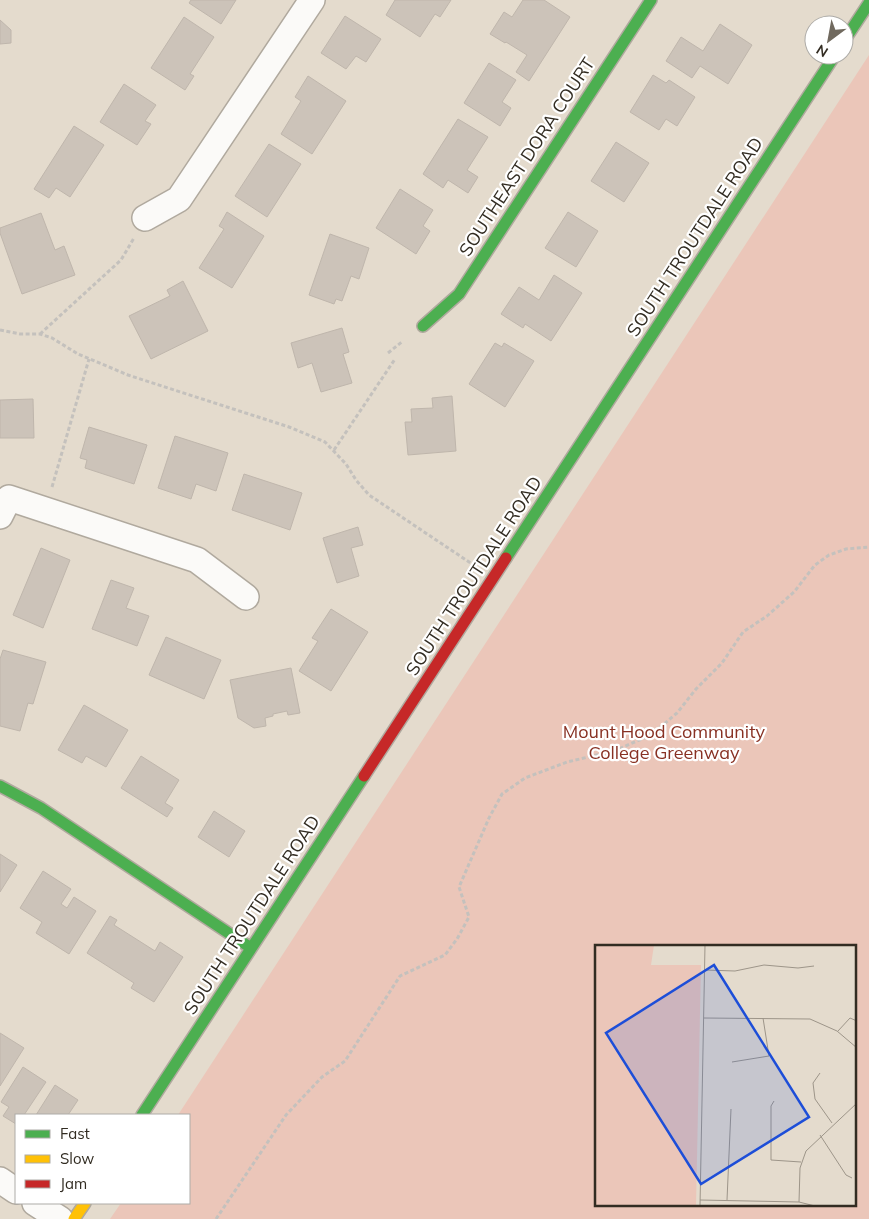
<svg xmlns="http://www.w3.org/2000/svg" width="869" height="1219" font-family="Mulish,sans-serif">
  <rect width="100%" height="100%" fill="#e4dbcd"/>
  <!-- green -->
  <path fill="#ebc6b9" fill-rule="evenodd" d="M869 55V1219H110L121 1203H189V1115H178ZM596 946H855V1205H596Z"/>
  <!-- building -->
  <path fill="#ccc3b9" stroke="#bfb6ac" d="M191 0H236L221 24 189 3Z
    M395 0H451L440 17 435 14 420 37 386 15Z
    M523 0H544L570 17 529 81 516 72 527 55 506 42 505 43 490 34 504 12 512 17Z
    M345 16 381 39 366 62 356 56 346 69 321 53Z
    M184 17 214 37 190 74 194 76 185 90 151 68Z
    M0 20 11 30V43L0 44Z
    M720 24 752 45 728 84 700 66 692 78 666 61 681 37 703 51Z
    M489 63 516 80 502 102 511 108 500 126 464 103Z
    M653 75 666 83 669 80 695 97 677 126 666 119 659 130 630 112Z
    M308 76 346 101 312 154 281 134 301 101 295 97Z
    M124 84 156 105 145 121 151 124 137 145 100 122Z
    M458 119 488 137 467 170 478 177 468 193 448 180 443 188 423 174Z
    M74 126 104 145 70 197 56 188 49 198 34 189Z
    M616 142 649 163 624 202 591 181Z
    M269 144 301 164 267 217 235 196Z
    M400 189 433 210 423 226 430 231 416 254 376 228Z
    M227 212 264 236 232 288 199 268 224 229 219 226Z
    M568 212 598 231 576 267 545 248Z
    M41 213 55 250 64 246 75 275 22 294 0 233V228Z
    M330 234 369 248 359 279 351 276 342 301 336 299 334 304 309 295Z
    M554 275 582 293 551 341 525 324 523 328 501 314 519 287 539 300Z
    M183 281 208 331 151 359 129 316 170 296 167 290Z
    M342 328 349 352 343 354 352 383 321 392 312 363 298 368 291 343Z
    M495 343 502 347 504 343 534 361 505 407 469 384Z
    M452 396 456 451 408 455 405 422H412L411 409 433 408 432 398Z
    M33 399 34 438H0V400Z
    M89 427 147 445 134 484 85 468 87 460 80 458Z
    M175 436 228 453 216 491 196 484 191 499 158 488Z
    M244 474 302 493 290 530 232 510Z
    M358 527 363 545 351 548 359 576 337 583 323 538Z
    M41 548 70 560 43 628 13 615Z
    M111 580 134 588 126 608 149 616 137 646 92 629Z
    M331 609 368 632 331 691 299 671 318 641 312 638Z
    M166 637 221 660 204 699 149 675Z
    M3 650 46 662 33 704 28 703 20 731 0 726V659Z
    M291 668 300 713 288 715 287 711 273 714V716L265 718 266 726 254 728 238 718 230 680Z
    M84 705 128 730 106 767 86 756 82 763 58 750Z
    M141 756 179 780 165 803 173 808 167 817 121 788Z
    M214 811 245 831 229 857 198 837Z
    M0 854 17 865 0 892Z
    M43 871 71 889 61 904 67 908 74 897 96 911 69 954 36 933 42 922 20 908Z
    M110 916 117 920 114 925 155 951 160 942 183 957 154 1002 131 988 134 983 87 953Z
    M0 1033 24 1048 0 1086Z
    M23 1067 46 1082 24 1115H16V1124L3 1116 9 1107 1 1102Z
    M55 1085 78 1100 68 1115H36Z"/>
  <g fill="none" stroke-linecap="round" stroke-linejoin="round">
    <defs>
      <path id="street" d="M145 218 179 199 312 0
        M0 516 9 498 197 560 246 597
        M0 1180 16 1191
        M35 1203 60 1219"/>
      <path id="fast" d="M844 41 869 3
        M423 326 459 294 651 0
        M506 558 835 55
        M0 786 41 808 251 948
        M142 1115 364 776"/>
      <path id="slow" d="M74 1219 85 1203"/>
      <path id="jam" d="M364 776 506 558"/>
    </defs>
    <!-- street casing -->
    <use href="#street" stroke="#b0a99e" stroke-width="28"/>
    <!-- fast casing -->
    <use href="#fast" stroke="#b0a99e" stroke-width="14"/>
    <!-- slow casing -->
    <use href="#slow" stroke="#b0a99e" stroke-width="14"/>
    <!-- jam casing -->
    <use href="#jam" stroke="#b0a99e" stroke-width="14"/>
    <!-- path -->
    <path stroke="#c4c1bd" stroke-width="3" stroke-dasharray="4 2.5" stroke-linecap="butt" d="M0 330 20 334H40L52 338 78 354 128 375 289 427 325 442 346 464 356 480 369 495 472 564
      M40 334 121 260 134 238
      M388 353 403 341
      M334 450 395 359
      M52 487 89 359
      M216 1219 286 1115 322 1077 345 1061 400 976 445 955 457 939 469 917 459 887 489 818 502 794 525 778 567 762 614 751 651 735 677 713 696 689 722 663 743 632 767 616 794 592 815 565 829 555 846 549 869 547"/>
    <!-- street -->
    <use href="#street" stroke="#fbfaf8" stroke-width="25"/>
    <!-- fast -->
    <use href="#fast" stroke="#4caf50" stroke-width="11"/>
    <!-- slow -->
    <use href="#slow" stroke="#ffc107" stroke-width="11"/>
    <!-- jam -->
    <use href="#jam" stroke="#c62828" stroke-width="11"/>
  </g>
  <g text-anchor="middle" stroke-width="4.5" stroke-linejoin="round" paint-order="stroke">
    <!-- street labels -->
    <g font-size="18" fill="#322c22" stroke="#fff">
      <text transform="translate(527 157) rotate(-57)" y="6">SOUTHEAST DORA COURT</text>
      <text transform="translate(695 237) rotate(-57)" y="6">SOUTH TROUTDALE ROAD</text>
      <text transform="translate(474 576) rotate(-57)" y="6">SOUTH TROUTDALE ROAD</text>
      <text transform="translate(252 915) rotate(-57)" y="6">SOUTH TROUTDALE ROAD</text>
    </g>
    <!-- park labels -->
    <g font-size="18" fill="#883123" stroke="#fff">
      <text x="664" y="738">Mount Hood Community<tspan x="664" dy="21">College Greenway</tspan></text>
    </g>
  </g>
  <!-- overview -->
  <g transform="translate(595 945)">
    <rect width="261" height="261" fill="#e4dbcd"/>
    <path d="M0 0H59L56 20H106L101 261H0Z" fill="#ebc6b9"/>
    <path fill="none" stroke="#9d9589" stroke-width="1" d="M110 25 140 26 169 20 203 23 219 21M109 73 215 74 242 86 262 103M243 86 255 73 262 76M137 117 174 111 168 73M225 128 218 138 220 154 237 178M179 156 176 161V215L206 217M225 190 251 230 257 233M105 255 204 257 220 261M132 255 136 164M204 257 205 223 211 206 262 158M105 261 110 0"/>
    <path fill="#1d4ed8" fill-opacity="0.15" stroke="#1d4ed8" stroke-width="2.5" d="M119 20 214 172 106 239 11 88Z"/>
    <rect width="261" height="261" fill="none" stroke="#322c22" stroke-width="2.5"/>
  </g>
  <!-- legend -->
  <rect x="15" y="1114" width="175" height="90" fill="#ffffff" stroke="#adaba7"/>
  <rect x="25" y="1130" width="25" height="8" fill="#4caf50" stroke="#adaba7"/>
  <text x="60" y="1139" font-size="15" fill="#322c22">Fast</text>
  <rect x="25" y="1155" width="25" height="8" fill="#ffc107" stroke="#adaba7"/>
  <text x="60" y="1164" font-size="15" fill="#322c22">Slow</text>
  <rect x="25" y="1180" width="25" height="8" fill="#c62828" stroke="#adaba7"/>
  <text x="60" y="1189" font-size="15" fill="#322c22">Jam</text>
  <!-- north arrow -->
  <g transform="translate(829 40) rotate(212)"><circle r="24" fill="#ffffff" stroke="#adaba7"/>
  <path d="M0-4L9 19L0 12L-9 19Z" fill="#70695e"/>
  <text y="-8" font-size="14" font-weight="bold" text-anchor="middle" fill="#322c22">N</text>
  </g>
</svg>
